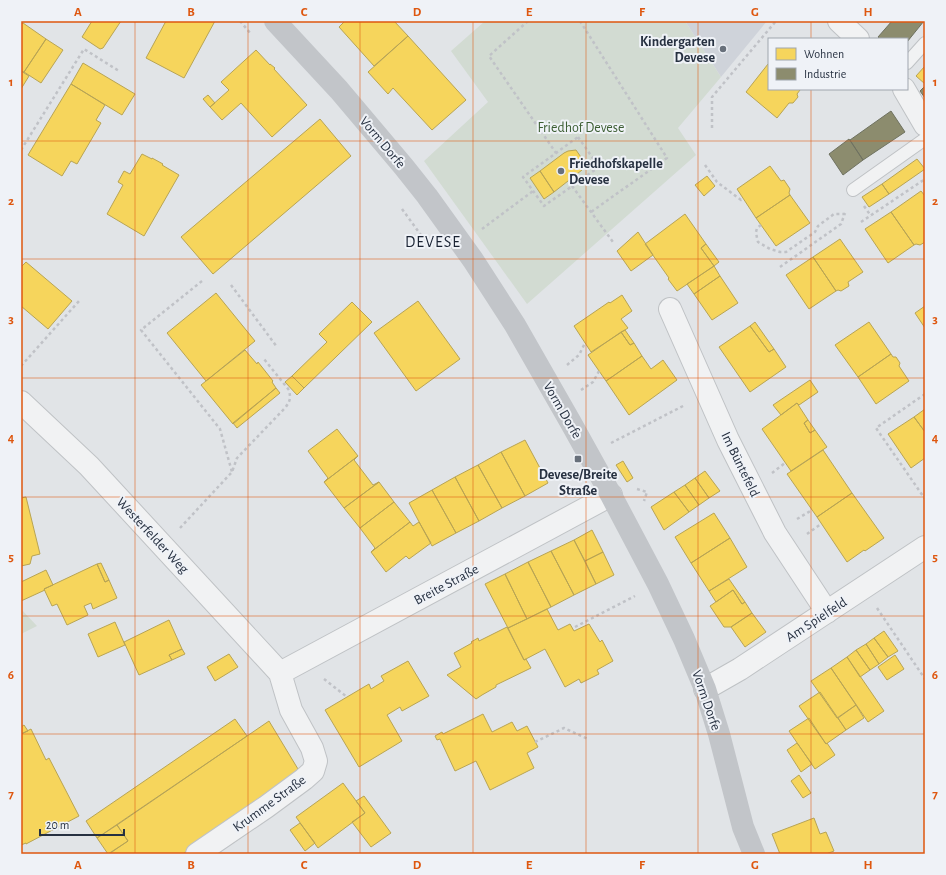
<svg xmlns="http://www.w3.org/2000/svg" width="946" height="875" font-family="'Alegreya Sans',sans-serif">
  <rect width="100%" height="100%" fill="#e1e4e7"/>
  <!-- built -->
  <path fill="#cfd3da" d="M685 21H767L721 77Z"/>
  <!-- green -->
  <path fill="#d2dbd2" d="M485 21H685L721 77 678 128 696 155 527 304 424 161 488 102 451 51Z
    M21 609 37 626 21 634Z"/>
  <!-- homes -->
  <path fill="#f6d55c" stroke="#b8a454" d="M92 21H121L103 48 100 49 82 37Z
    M166 21H215L184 78 146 58Z
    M345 21H394L408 36 374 66 339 27Z
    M23 23 46 39 24 72 21 71V25Z
    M408 36 466 100 432 130 393 88 388 94 368 72Z
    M46 39 63 50 41 83 24 72Z
    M256 50 270 65V64L275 68 274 69 307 105 272 137 241 103 222 120 210 107 229 90 221 82Z
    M83 63 135 94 122 115 71 84Z
    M768 64 769 65V89H799L800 90 797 94 798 97 793 103H789L777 118 746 92Z
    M925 66V84L916 76Z
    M21 71 29 76 21 89Z
    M71 84 105 105 96 120 101 123 77 164 71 161 62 176 28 155Z
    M208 95 215 103 210 107 203 99Z
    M320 119 351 156 213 274 181 237Z
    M576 150 585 163 582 170 554 192 540 171 564 153 568 151Z
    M142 154 152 159V158L163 164 162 165 179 175 144 236 107 214 123 185 118 182 124 171 130 174Z
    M917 159 925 169 889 194 882 184Z
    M770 166 781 181 784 180 790 189 789 193 790 195 756 218 737 189Z
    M540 171 554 192 544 199 530 178Z
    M707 176 715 186 704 196 695 185Z
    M882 184 889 194 869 207 862 197Z
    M921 191 925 196V242L920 245 916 244 914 245 891 212Z
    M790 195 810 223 776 246 756 218Z
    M891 212 914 245 888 263 865 229Z
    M685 214 706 244 701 248 714 266 677 291 668 279 669 278 645 244Z
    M638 232 653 255 631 271 617 251Z
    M840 239 863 272 848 282 849 286 841 291 838 290 836 291 813 257Z
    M706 244 719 262 714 266 701 248Z
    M813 257 836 291 809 309 786 275Z
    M26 262 72 301 48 329 21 306V267Z
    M714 266 720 276 694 294 687 284Z
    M720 276 738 303 712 320 694 294Z
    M216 293 255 341 206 381 167 333Z
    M622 295 632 311 621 319 628 328 591 352 574 326 609 302 610 303Z
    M418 301 460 359 416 391 374 333Z
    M352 302 372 322 304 388 292 376 327 342 319 334Z
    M925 306V328L915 313Z
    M755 322 774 349 769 352 750 326Z
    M869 322 891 354 858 377 835 345Z
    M750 326 769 352 774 349 786 367 750 392 719 347Z
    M625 330 634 343 630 345 621 332Z
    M621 332 630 345 634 343 642 356 606 381 588 355Z
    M245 350 257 364 258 362 273 381 272 382 276 388 233 424 201 385 206 381Z
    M891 354 893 357H896L900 363 899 366 909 381 876 404 858 377Z
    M642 356 651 369 663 360 677 380 629 415 606 381Z
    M292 376 304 388 297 395 285 382Z
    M810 380 818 392 799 405 797 403 781 415 773 405Z
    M276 388 280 393 237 428 233 423Z
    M797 403 808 420 804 423 810 433 815 430 827 447 791 471 762 429Z
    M925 409V432L914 417Z
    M914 417 925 432V458L911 468 888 434Z
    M808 420 815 430 810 433 804 423Z
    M337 429 358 456 324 482 328 478 308 451Z
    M525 440 548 483 525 496 501 452Z
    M823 450 852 493 817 517 787 474Z
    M501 452 525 496 502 508 478 465Z
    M358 456 354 460 373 485 379 482 344 508 324 482Z
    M623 461 633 478 627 482 616 465Z
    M478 465 502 508 479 521 455 477Z
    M705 471 720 491 709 498 695 478Z
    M455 477 479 521 456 533 432 490Z
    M695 478 709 498 699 505 685 485Z
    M379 482 394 502 360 528 344 508Z
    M685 485 699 505 689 512 674 492Z
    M432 490 456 533 432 546 409 503Z
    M674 492 689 512 664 530 651 507Z
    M852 493 884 538 865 551 864 550 847 562 817 517Z
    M26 497 40 554 32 556 30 564 21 566V498Z
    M394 502 410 522 371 552 375 548 360 528Z
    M714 513 730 538 691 563 675 537Z
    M410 522 413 526 419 522 431 543 409 559 406 556 386 572 371 552Z
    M592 530 603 552 585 561 574 540Z
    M730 538 747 567 709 591 691 563Z
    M574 540 596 584 574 595 551 551Z
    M551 551 574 595 551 607 528 562Z
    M603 552 614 575 596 584 585 561Z
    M528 562 551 607 527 619 505 574Z
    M101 563 109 580 105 582 97 564Z
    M97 564 105 582 109 580 117 598 93 609 91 603 84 606 88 615 67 625 57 604 52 606 44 589Z
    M46 570 53 585 44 589 45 590 21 601V582Z
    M505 574 527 619 508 628 485 584Z
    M729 579 745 602 742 604 733 590 716 602 709 591Z
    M733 590 742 604 745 602 752 613 731 627H724L710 606Z
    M547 609 558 630 570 624 574 631 589 624 600 642 602 640 613 661 597 670 599 674 581 683 579 679 565 687 545 649 524 660 508 628Z
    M752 613 766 632 745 647 731 627Z
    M169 620 182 649 169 655 172 660 139 675 124 642Z
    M115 622 125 645 98 657 88 634Z
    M507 627 524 660 526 659 531 668 496 685V687L482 695 476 699 447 675 461 667 454 653 472 643 471 642 478 638 479 641Z
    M884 631 898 651 888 657 874 638Z
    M874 638 888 657 879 664 866 644Z
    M866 644 879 664 870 670 856 650Z
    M182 649 185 654 172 660 169 655Z
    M856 650 870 670 860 677 847 657Z
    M229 654 238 667 215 681 207 667Z
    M895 655 904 669 887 680 878 667Z
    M847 657 884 711 868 722 831 668Z
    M408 661 429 696 402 711 400 707 387 715 402 741 359 767 325 710 369 684 371 689 384 681 381 676Z
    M831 668 856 705 837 718 811 681Z
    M820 692 846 730 826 744 799 706Z
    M856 705 864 718 846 730 838 718Z
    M483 714 492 732 512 722 517 731 527 726 538 747 527 753 534 768 490 790 476 761 455 771 440 739 437 740 435 736 442 732 443 734Z
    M809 718 826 744 827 743 835 755 815 769 789 731Z
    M235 719 247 736 97 838 86 821Z
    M269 721 301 774 183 854H109L128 841 117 825Z
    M24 725 28 731 21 734V727Z
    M31 729 46 760 49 758 79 816 26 844V843L21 845V734Z
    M797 743 812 764 801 772 787 750Z
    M799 775 811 793 803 798 791 781Z
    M343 783 365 813 318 848 296 817Z
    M364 796 391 833 371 847 352 822 365 813 356 801Z
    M814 818 820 834 826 832 834 851 826 854H780L772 834Z
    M300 823 315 843 305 851 290 830Z
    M117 825 128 841 108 854 97 838Z"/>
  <!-- industry -->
  <path fill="#8c8c6e" stroke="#6e7160" d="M892 21H924L907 42V39H880L878 37Z
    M925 86V98L920 91Z
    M891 111 905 132 863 160 850 140Z
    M849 139 863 160 843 175 829 154Z"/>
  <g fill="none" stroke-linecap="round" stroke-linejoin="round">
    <defs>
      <path id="lane" d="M907 63 925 43
        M853 190 925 139"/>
      <path id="street" d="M839 21 858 39
        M904 89 925 125
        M670 309 728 440 775 533 827 612
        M21 402 89 466 280 673 291 710 312 748 316 761 313 771 304 779 266 807 197 854
        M280 673 611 495
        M705 689 740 669 925 547"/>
    </defs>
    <!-- lane casing -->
    <use href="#lane" stroke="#bfc2c5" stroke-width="14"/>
    <!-- street casing -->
    <use href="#street" stroke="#bfc2c5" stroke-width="24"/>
    <!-- path -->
    <path stroke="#c0c2c7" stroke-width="2.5" stroke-dasharray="3 3" stroke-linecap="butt" d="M240 21 251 34
      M528 21 489 56 556 153
      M580 21 667 158 591 212
      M712 128V97L776 21
      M578 137 599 167 544 206 523 177Z
      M21 150 84 49 119 71
      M705 165 717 182 741 200 743 198
      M572 186 613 242
      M864 206 871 216
      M402 209 426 242
      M861 222 925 179
      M761 225 757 228 756 232 757 238 758 242 770 249 780 252H786L815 232 818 226 834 214H845
      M482 229 533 191
      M780 267 841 224 845 213
      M202 281 141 330 220 429 232 472
      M231 285 277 347
      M567 365 579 355 585 343
      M21 366 79 301
      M581 390 593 382 599 371
      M925 394 876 428 925 499
      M611 443 685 405
      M772 473 785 463
      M637 489 647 492 644 501
      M797 519 812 510
      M180 528 232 472 237 458 285 408C290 401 291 399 289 390L264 359
      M807 534 821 524
      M877 608 925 679
      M575 627 635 596
      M324 679 347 697
      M535 742 564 728 588 739"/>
    <!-- lane -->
    <use href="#lane" stroke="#f1f2f3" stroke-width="12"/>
    <!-- street -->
    <use href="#street" stroke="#f1f2f3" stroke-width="22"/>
    <!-- secondary -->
    <path stroke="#c2c5c9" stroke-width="22" d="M275 21 339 90 404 167 427 196 473 260 515 325 571 423 611 495 658 584 684 639 705 689 719 734 743 827 754 854"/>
  </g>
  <!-- grid -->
  <path fill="none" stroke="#de570f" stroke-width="1" stroke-opacity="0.55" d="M135 21V854M248 21V854M360 21V854M473 21V854M586 21V854M698 21V854M811 21V39M811 89V854M21 141H925M21 259H925M21 378H925M21 497H925M21 616H925M21 734H925"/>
  <!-- markers -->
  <g fill="#68707b" stroke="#eff2f7" stroke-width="1.5">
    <circle cx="723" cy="49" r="4"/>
    <circle cx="561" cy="171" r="4"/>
    <rect x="574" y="455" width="8" height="8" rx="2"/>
  </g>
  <g text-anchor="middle" stroke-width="4" stroke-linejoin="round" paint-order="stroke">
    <!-- poi labels -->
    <g font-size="14" font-weight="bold" fill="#273141" stroke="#eff2f7" text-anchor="end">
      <text x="715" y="46">Kindergarten<tspan x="715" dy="16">Devese</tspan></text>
      <text x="569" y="168" text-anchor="start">Friedhofskapelle<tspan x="569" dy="16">Devese</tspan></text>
      <text x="578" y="479" text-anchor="middle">Devese/Breite<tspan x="578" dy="16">Straße</tspan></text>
    </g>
    <!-- park labels -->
    <g font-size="14" fill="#3c5e33" stroke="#eff2f7">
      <text x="581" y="132">Friedhof Devese</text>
    </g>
    <!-- street labels -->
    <g font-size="14" fill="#273141" stroke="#eff2f7">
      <text transform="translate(383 142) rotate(50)" y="5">Vorm Dorfe</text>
      <text transform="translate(563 410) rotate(60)" y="5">Vorm Dorfe</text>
      <text transform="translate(741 464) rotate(64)" y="5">Im Büntefeld</text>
      <text transform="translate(153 535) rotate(47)" y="5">Westerfelder Weg</text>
      <text transform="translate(446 584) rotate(-28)" y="5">Breite Straße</text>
      <text transform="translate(816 619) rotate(-33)" y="5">Am Spielfeld</text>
      <text transform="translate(707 700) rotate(71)" y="5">Vorm Dorfe</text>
      <text transform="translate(269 803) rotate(-36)" y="5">Krumme Straße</text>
    </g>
    <!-- quarter labels -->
    <g font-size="16" letter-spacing="1" fill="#192232" stroke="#eff2f7">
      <text x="433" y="247">DEVESE</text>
    </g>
  </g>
  <!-- border -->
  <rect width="946" height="875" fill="none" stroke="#eff2f7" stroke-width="44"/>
  <!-- legend -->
  <rect x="768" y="38" width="140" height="52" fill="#eff2f7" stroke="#9fa5ae"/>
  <rect x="776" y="48" width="20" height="12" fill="#f6d55c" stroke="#9fa5ae"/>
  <text x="804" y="58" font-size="12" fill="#273141">Wohnen</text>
  <rect x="776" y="68" width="20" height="12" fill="#8c8c6e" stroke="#9fa5ae"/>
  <text x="804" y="78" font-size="12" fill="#273141">Industrie</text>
  <!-- scale -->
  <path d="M40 829v6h84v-6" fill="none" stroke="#273141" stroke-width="2"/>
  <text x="46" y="829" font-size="12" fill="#273141" stroke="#eff2f7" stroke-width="3" paint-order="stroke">20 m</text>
  <rect x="22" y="22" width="902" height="831" fill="none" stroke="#de570f" stroke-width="1.5"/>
  <g font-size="13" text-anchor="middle" font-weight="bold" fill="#de570f">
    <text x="78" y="16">A</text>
    <text x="191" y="16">B</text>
    <text x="304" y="16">C</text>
    <text x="417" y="16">D</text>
    <text x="529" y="16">E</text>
    <text x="642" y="16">F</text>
    <text x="755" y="16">G</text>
    <text x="868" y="16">H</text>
    <text x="11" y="86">1</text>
    <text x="935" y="86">1</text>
    <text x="11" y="205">2</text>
    <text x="935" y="205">2</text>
    <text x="11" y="323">3</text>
    <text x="935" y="323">3</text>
    <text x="11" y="442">4</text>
    <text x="935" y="442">4</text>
    <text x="11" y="561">5</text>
    <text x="935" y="561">5</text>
    <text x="11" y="679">6</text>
    <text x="935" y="679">6</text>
    <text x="11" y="798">7</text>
    <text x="935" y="798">7</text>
    <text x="78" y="869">A</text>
    <text x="191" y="869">B</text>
    <text x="304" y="869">C</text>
    <text x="417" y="869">D</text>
    <text x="529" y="869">E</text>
    <text x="642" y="869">F</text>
    <text x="755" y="869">G</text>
    <text x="868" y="869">H</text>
  </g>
</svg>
